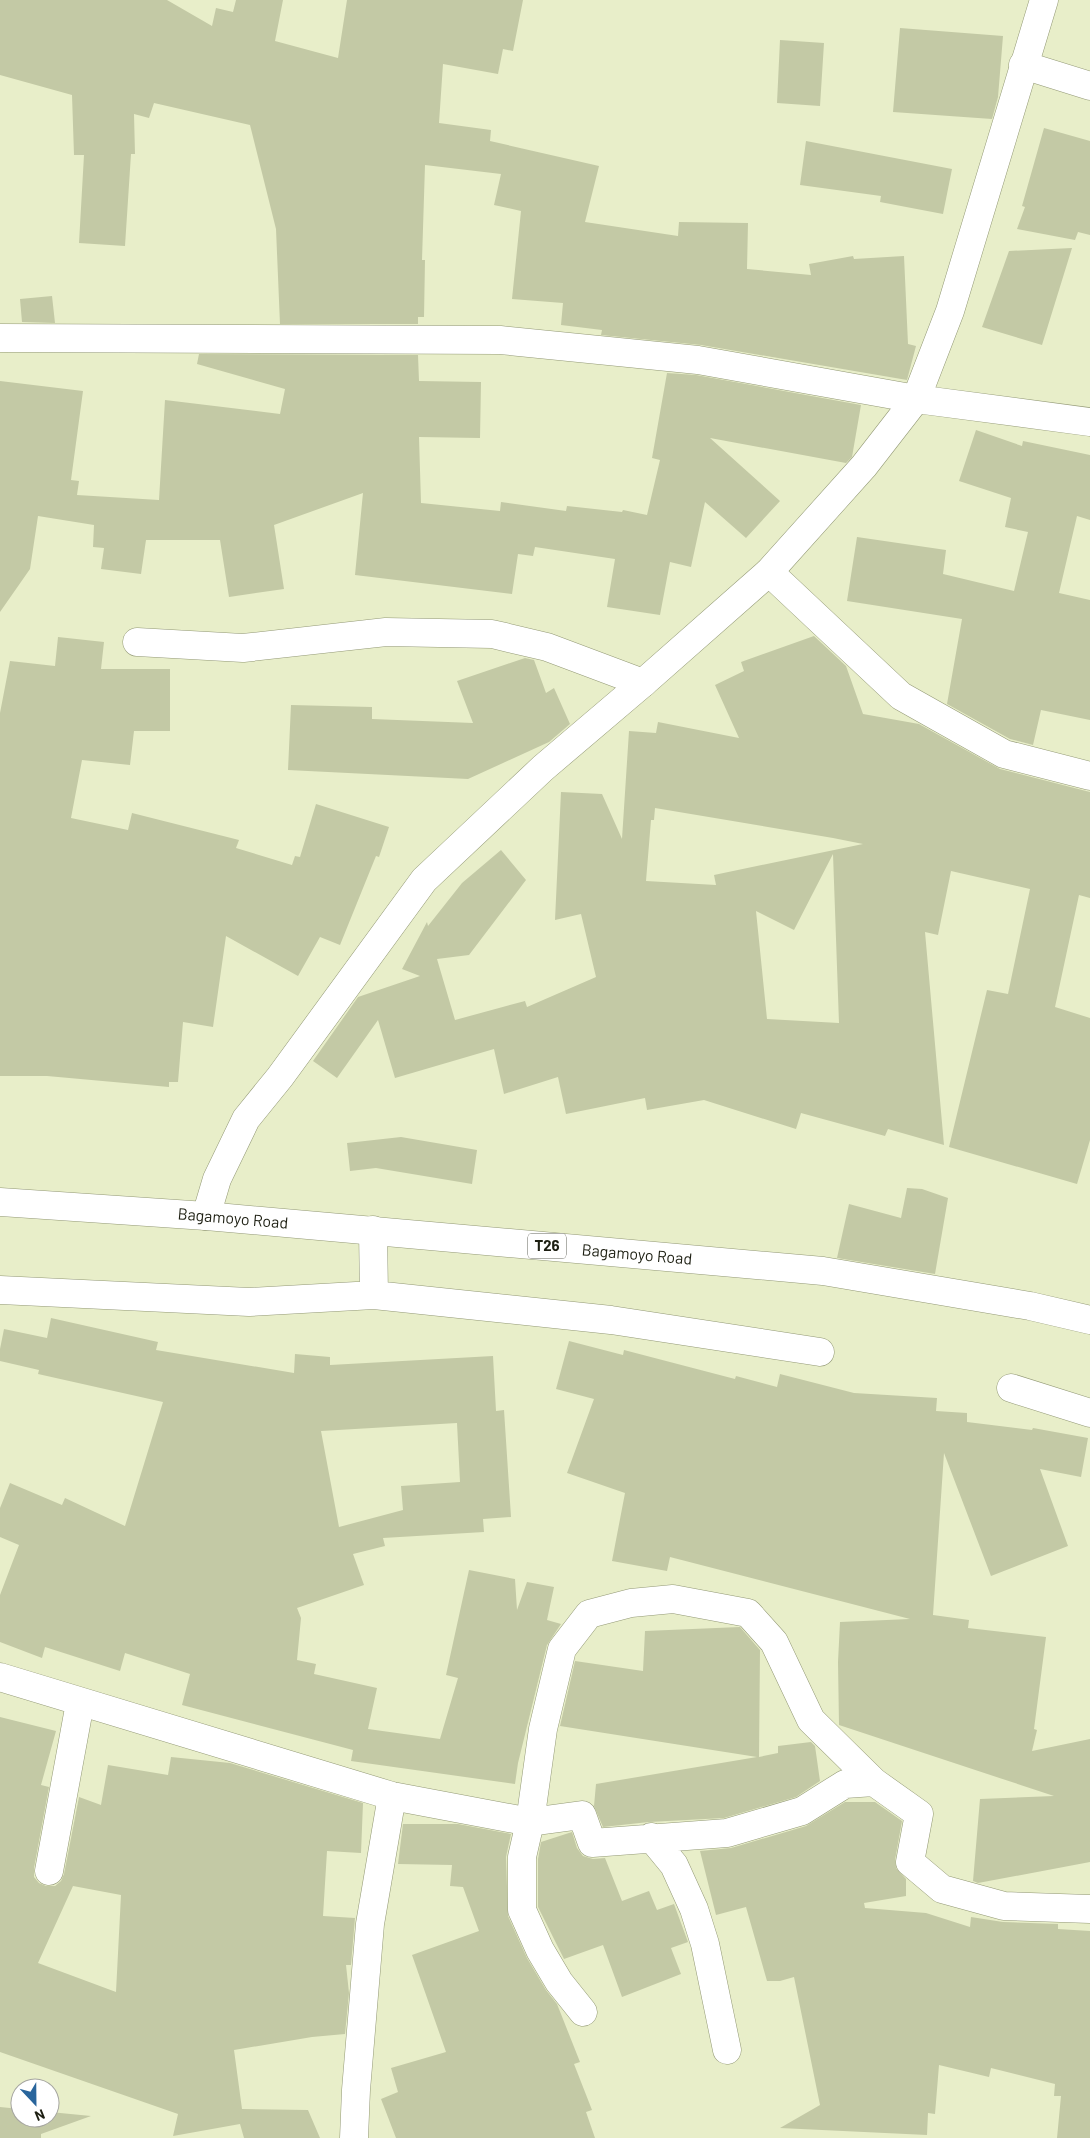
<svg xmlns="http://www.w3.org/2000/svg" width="1090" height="2138" font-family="Barlow,sans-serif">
  <rect width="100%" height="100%" fill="#e8eec9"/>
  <!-- building -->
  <path fill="#c3c9a5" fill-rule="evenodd" d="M0 0H167L212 26 216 8 233 12 236 0H283L275 41 338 58 347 0H523L513 51 503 49 498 74 443 64 439 123 491 130 490 141 599 166 585 222 678 236 679 222 748 223 747 269 811 275 809 264 853 256 854 259 904 256 908 344 916 346 907 380 701 345 601 335 602 330 561 325 563 303 512 299 521 211 494 205 501 174 425 165 422 260H425L424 317H418V324H280L276 229 250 125 154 103 149 118 134 114 135 154H131L125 246 79 243 84 155H74L72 95 0 75Z
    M900 28 1003 36 998 97 992 119 893 112Z
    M780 40 824 43 820 106 777 103Z
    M1044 128 1090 141V235L1078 232 1075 240 1017 229 1025 207 1022 206Z
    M806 141 952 169 943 214 880 202 881 196 800 185Z
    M1072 248 1042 345 982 327 1009 251Z
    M52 296 55 323 22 322 20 299Z
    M199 354 418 355 419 381 481 382 480 438 419 437 421 503 500 511 501 502 566 511 567 506 622 512 623 510 647 515 660 460 652 458 667 373 696 375 861 405 852 457 846 463 710 438 780 501 746 538 705 502 691 567 670 562 660 615 607 607 615 559 535 547 533 556 518 554 512 594 355 575 363 493 274 525 284 589 229 597 220 540H146L141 574 101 569 104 548 93 547 94 525 38 516 30 569 0 612V381L83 391 71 480 79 481 77 495 159 500 165 400 280 414 285 389 197 364Z
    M976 430 1022 446 1023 441 1090 455V520L1077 516 1059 593 1090 600V720L1041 710 1033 745 1010 739 947 704 962 619 847 601 857 537 946 550 943 574 1014 591 1028 532 1005 527 1011 498 959 481Z
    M814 636 846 666 863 714 919 724 1000 769 1090 792V898L1079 895 1055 1007 1090 1018V1140L1077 1184 949 1147 987 990 1008 994 1030 889 951 871 938 935 925 932 944 1145 888 1129 885 1136 801 1113 796 1129 704 1100 647 1110 645 1098 566 1114 558 1077 504 1094 494 1049 395 1078 378 1020 337 1078 313 1061 358 997 420 976 402 969 427 922 428 926 462 883 501 850 526 880 469 955 437 959 455 1020 525 1001 527 1007 596 977 581 914 555 920 561 792 602 794 622 839 629 731 656 733 658 722 739 738 715 685 744 671 741 662ZM655 808 833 838 863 844 714 875 716 885 646 881 651 820H654ZM833 854 839 1023 767 1019 756 911 794 930Z
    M58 637 104 642 101 669H170V731H134L130 765 82 760 71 818 128 830 132 813 239 840 236 848 292 865 295 856 300 857 316 804 389 827 379 857 376 856 340 945 320 937 298 976 226 936 213 1027 183 1022 178 1082H169V1087L47 1076H0V713L10 661 55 666Z
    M525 658 534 660 546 693 554 688 570 724 549 742 468 779 288 770 291 705 372 707V719L473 723 457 681Z
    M401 1137 477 1150 472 1184 376 1168 350 1171 347 1143Z
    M907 1188 922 1189 948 1198 935 1274 837 1258 849 1204 901 1218Z
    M51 1318 158 1342 156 1350 294 1373 295 1354 330 1357V1365L493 1356 496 1411 504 1410 511 1517 483 1519 484 1532 383 1538 385 1546 353 1554 364 1585 297 1608 301 1618 297 1660 316 1664 314 1674 377 1688 368 1729 440 1739 458 1678 446 1675 469 1570 515 1579 517 1610 527 1582 554 1587 547 1620 561 1624 547 1645 518 1763 515 1784 351 1761 353 1750 182 1705 190 1674 125 1653 120 1671 45 1647 42 1658 0 1642V1595L19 1545 0 1537V1508L10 1483 62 1505 65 1498 125 1526 163 1402 38 1374 39 1370 0 1361V1349L4 1329 47 1338ZM457 1423 460 1482 401 1486 403 1510 339 1527 321 1431Z
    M569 1341 623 1355 624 1350 735 1379 736 1376 777 1387 780 1374 854 1393 937 1398 936 1411 967 1413V1422L1032 1430 1033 1428 1088 1438 1081 1477 1040 1469 1068 1546 991 1576 944 1453 933 1615 969 1620 968 1628 1046 1637 1034 1729 1037 1730 1032 1751 1090 1739V1862L978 1883 973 1881 980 1799 1054 1796 839 1725 838 1662 840 1622 910 1619 670 1557 667 1571 612 1561 625 1493 567 1473 594 1399 556 1389Z
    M740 1627 760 1650 759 1757 778 1753V1746L811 1742 815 1746 820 1781 796 1797 724 1818 649 1822 603 1827 594 1806 596 1784 757 1757 560 1726 575 1661 643 1671 645 1631Z
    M0 1717 56 1731 41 1785 49 1787 34 1868V1877L39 1883 46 1886H55L61 1881 64 1874 79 1797 101 1805 108 1765 168 1775 171 1757 230 1763 363 1803 361 1853 327 1851 323 1916 355 1918 351 1965H346L349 1993 345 2034 312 2037 234 2050 242 2109 308 2110 320 2138H244L240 2124 173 2136 178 2114 0 2052ZM73 1886 121 1895 116 1992 38 1963Z
    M845 1802H875L902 1821 895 1860 896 1868 906 1879V1896L864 1903 865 1908 926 1913 970 1927 971 1917 1003 1922 1058 1924V1929L1090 1931V2138H1057L1061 2096H1054L1055 2084 991 2068 989 2077 939 2065 935 2114 928 2113 927 2135 780 2128 820 2105 794 1977 780 1981H767L746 1907 716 1915 700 1851 731 1848 806 1826Z
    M403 1824H458L511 1834 506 1857 508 1916 527 1958 546 1990 557 2004 580 2062 574 2064 592 2110 586 2112 595 2138H396L381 2099 398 2092 391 2068 446 2052 412 1955 479 1931 463 1887 450 1886 452 1865 398 1864Z
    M572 1832 577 1848 583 1856 593 1859 605 1858 622 1901 649 1891 657 1910 674 1904 688 1942 671 1948 681 1974 622 1997 603 1945 564 1959 538 1907V1859L541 1842Z
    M0 2107 20 2109V2118H50V2112L91 2116 41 2134V2138H0Z"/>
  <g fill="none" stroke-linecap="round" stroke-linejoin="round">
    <defs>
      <path id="minor" d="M1023 65 1090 86
        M0 338 500 340 698 360 916 399 1090 422
        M769 572 901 696 1004 754 1090 776
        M137 642 243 648 386 632 492 634 547 647 643 683
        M373 1230 374 1295
        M0 1290 249 1302 374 1295 611 1320 820 1352
        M1011 1388 1090 1413
        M0 1677 392 1796 530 1822 582 1815 592 1843 727 1833 802 1811 845 1784 874 1782
        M651 1837 674 1865 694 1909 705 1944 727 2050
        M49 1871 80 1703
        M583 2012 559 1982 540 1950 522 1910V1857L530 1822 543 1729 562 1649 589 1614 631 1603 673 1599 748 1613 774 1642 811 1720 874 1782 919 1814 910 1862 942 1889 1004 1906 1090 1909
        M354 2138 356 2090 370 1924 392 1796"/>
      <path id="tertiary" d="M206 1216 217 1179 246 1119 280 1077 424 880 543 768 643 683 769 572 864 466 916 399 950 311 1044 0"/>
      <path id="trunk" d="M0 1202 206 1216 823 1271 1030 1306 1090 1320"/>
    </defs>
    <!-- minor casing -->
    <use href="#minor" stroke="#939976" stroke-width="29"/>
    <!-- tertiary casing -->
    <use href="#tertiary" stroke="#939976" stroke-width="29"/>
    <!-- trunk casing -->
    <use href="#trunk" stroke="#939976" stroke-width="29"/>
    <!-- minor -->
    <use href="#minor" stroke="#fff" stroke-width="28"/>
    <!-- tertiary -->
    <use href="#tertiary" stroke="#fff" stroke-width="28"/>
    <!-- trunk -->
    <use href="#trunk" stroke="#fff" stroke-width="28"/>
  </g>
  <g text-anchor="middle" stroke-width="4" stroke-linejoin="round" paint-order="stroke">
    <!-- shield labels -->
    <rect fill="#fff" stroke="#616259" stroke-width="1" x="528" y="1233.5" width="38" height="25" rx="4"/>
    <g font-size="15" font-weight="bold" fill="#1d1f12">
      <text x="547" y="1251">T26</text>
    </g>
    <!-- street labels -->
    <g font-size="16" fill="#1d1f12" stroke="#fff">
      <text transform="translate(233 1218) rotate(5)" y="6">Bagamoyo Road</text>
      <text transform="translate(637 1254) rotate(5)" y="6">Bagamoyo Road</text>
    </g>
  </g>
  <!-- north arrow -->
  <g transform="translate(35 2103) rotate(158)"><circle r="24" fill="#ffffff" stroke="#a5a5a0"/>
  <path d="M0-4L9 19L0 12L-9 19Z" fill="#29659c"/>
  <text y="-8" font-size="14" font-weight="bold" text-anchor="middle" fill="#1d1f12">N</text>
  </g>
</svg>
